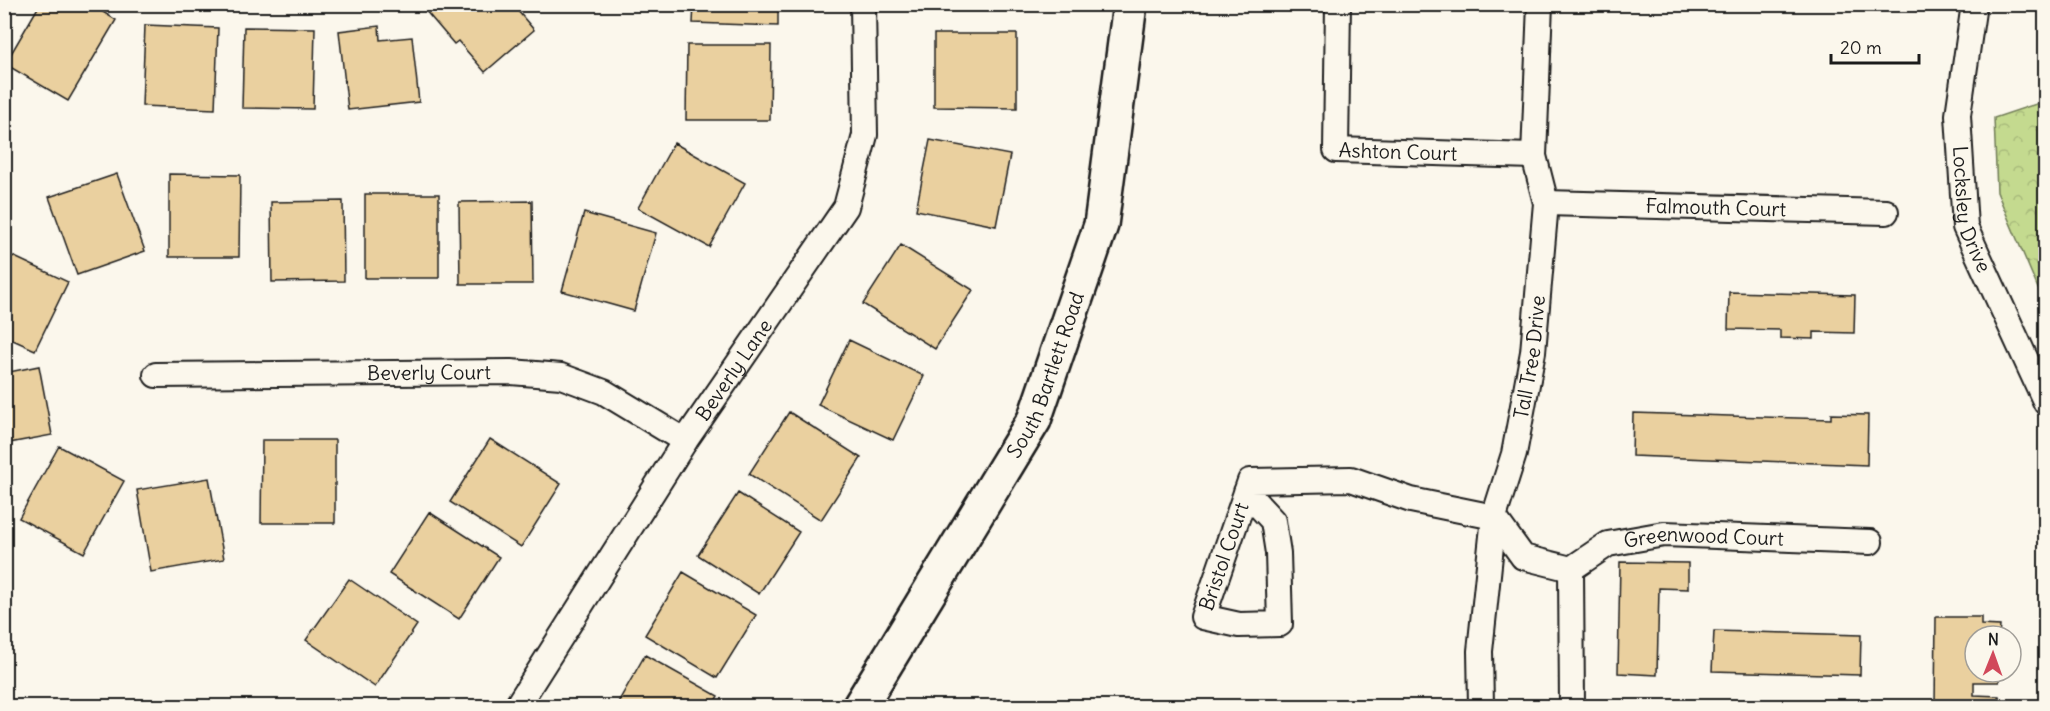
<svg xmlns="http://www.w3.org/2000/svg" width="2050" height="711" font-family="Delius,sans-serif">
  <defs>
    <pattern id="forest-crowns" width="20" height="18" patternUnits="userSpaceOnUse" patternTransform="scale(1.5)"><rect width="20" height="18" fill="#c4da8f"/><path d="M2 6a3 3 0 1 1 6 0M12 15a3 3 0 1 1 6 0" fill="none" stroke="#a8ba7b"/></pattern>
  </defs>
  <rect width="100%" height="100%" fill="#fbf7ec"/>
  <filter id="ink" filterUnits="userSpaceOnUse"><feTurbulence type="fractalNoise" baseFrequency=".0167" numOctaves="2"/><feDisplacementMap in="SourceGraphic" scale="12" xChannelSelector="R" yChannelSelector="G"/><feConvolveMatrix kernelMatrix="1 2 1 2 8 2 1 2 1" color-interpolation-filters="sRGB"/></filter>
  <g filter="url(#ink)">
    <!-- forest -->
    <path fill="url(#forest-crowns)" stroke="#707b56" stroke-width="1.5" d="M2045 101H2046L2045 305 1997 192 1994 118Z"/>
    <!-- building -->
    <path fill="#ead09f" stroke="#1c1c1c" stroke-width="1.5" d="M40 4H90L116 20 68 101 5 64Z
      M432 4H512L534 30 485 72 458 41 454 44 425 10Z
      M694 4H778V26L693 23Z
      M145 25 218 28 215 109 142 106Z
      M379 26 380 40 412 37 419 102 348 110 339 31Z
      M244 27 315 28 313 109 242 108Z
      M934 34H1017V108L934 107Z
      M687 45H771L770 120H686Z
      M930 140 1010 155 996 226 916 210Z
      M674 143 745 183 709 247 638 208Z
      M117 174 145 251 77 275 49 197Z
      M169 174 240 175 239 257H169Z
      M365 194H439V278H365Z
      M343 201 344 281 272 282 271 202Z
      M532 201 533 284H460L459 202Z
      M584 213 656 233 634 311 562 291Z
      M901 245 973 290 935 349 863 304Z
      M4 252 68 282 35 350 4 336Z
      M1729 292 1855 295 1854 333 1814 332V339L1780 338V330L1728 329Z
      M849 340 924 376 893 440 818 405Z
      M39 366 52 435 4 444V373Z
      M789 412 861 458 821 520 749 474Z
      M1633 413 1831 419V414L1868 415 1867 465 1632 456Z
      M490 439 561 484 521 547 450 502Z
      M262 440H335V523H261Z
      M59 446 124 481 84 553 19 518Z
      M209 478 224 559 151 572 137 490Z
      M738 493 799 532 759 594 698 555Z
      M429 512 499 557 459 619 389 574Z
      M1620 562 1688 563V589L1659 588 1657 675 1618 673Z
      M683 572 756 615 717 678 645 635Z
      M349 579 417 625 375 687 306 640Z
      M1936 617H1981V625L2000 626 1999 636H1975V672H1999V682H1974V695L1999 696V706H1935Z
      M1714 631 1861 635 1860 675 1712 671Z
      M645 655 718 696 712 706H616Z"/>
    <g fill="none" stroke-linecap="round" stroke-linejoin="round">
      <defs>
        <g id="minor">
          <path id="s1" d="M1338 4 1336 150 1534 156"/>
          <path id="s2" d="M1974 4 1958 115 1965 227 2046 403"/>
          <path id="s3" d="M1546 203 1886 212"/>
          <path id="s4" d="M156 375 511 372 561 376 604 392 685 441"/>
          <path id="s5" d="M1246 492 1273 521 1278 553 1280 624 1239 625 1203 617 1250 481 1351 479 1411 500 1494 517"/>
          <path id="s6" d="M1494 517 1523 557 1571 569 1608 544 1664 534 1870 542"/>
          <path d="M1571 569 1572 706"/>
          <path id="s7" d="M517 706 685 441 846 207 865 135 863 4"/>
          <path id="s8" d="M1481 706 1480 651 1494 517 1514 454 1533 352 1546 203 1534 156 1540 4"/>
        </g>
        <g id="secondary">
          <path id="s9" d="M860 706 1034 420 1101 225 1130 4"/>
        </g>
      </defs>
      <!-- minor casing -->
      <use href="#minor" stroke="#1c1c1c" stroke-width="28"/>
      <!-- secondary casing -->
      <use href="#secondary" stroke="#1c1c1c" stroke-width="38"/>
      <!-- minor -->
      <use href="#minor" stroke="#fbf7ec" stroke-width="24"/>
      <!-- secondary -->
      <use href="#secondary" stroke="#fbf7ec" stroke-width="33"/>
    </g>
  </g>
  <g text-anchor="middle" stroke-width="5" stroke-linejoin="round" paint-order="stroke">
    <!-- street labels -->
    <g font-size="20" fill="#1c1c1c" stroke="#fbf7ec">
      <text dy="7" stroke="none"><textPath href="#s1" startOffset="208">Ashton Court</textPath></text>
      <text dy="7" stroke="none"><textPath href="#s3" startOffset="170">Falmouth Court</textPath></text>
      <text dy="7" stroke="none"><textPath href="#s2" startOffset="208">Locksley Drive</textPath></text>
      <text dy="7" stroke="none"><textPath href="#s8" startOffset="354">Tall Tree Drive</textPath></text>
      <text dy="7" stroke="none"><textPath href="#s7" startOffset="400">Beverly Lane</textPath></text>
      <text dy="7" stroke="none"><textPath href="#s4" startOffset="273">Beverly Court</textPath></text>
      <text dy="7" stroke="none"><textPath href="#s9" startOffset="381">South Bartlett Road</textPath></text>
      <text dy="7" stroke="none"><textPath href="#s6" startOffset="240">Greenwood Court</textPath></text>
      <text dy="7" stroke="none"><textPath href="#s5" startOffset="285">Bristol Court</textPath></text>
    </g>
  </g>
  <!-- margin -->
  <rect width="2050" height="711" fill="none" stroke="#fbf7ec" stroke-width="24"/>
  <rect x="12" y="12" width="2026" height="687" fill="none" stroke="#1c1c1c" stroke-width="2" filter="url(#ink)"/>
  <!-- north arrow -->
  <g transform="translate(1993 654) rotate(1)"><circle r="28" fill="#fbf7ec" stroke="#a29f99" stroke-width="1.5"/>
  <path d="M0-4.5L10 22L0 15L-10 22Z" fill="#d1495b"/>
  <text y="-9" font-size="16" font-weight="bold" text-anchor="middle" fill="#1c1c1c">N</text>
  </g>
  <!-- scale -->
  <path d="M1831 54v9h88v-9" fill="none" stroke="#1c1c1c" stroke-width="3"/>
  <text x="1840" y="54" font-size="18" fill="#1c1c1c" stroke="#fbf7ec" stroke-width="4.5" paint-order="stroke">20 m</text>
</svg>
